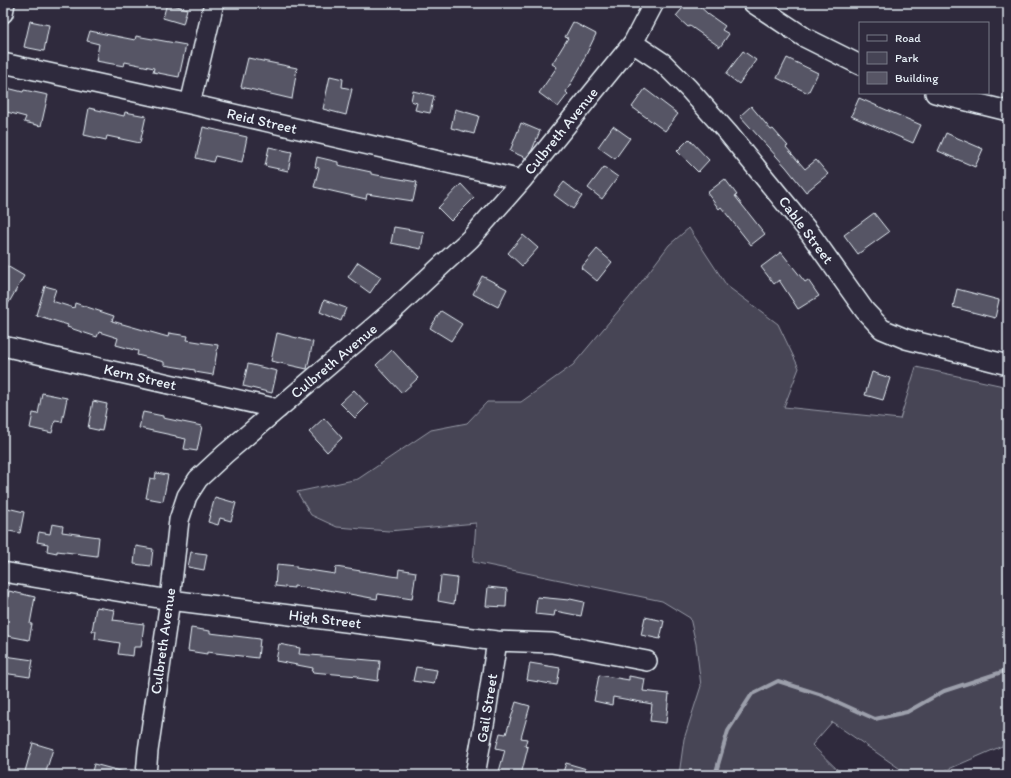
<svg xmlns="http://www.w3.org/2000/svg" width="1011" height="778" font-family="Itim,sans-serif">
  <rect width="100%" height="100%" fill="#2f2a3d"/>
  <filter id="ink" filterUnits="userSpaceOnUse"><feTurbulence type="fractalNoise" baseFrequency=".025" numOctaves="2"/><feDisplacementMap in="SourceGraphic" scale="8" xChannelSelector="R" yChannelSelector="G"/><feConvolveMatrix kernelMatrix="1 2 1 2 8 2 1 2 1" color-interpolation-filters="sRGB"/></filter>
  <g filter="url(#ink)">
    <!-- green -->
    <path fill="#464455" stroke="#979aa6" d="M689 228 727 286 778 324 799 368 784 407 900 419 916 367 1008 387V749L1002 746 935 775H909L832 722 812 745 843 775H679L684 739 701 686 696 644 690 618 662 601 473 562 476 523 389 531 337 527 311 515 297 492 358 479 431 430 467 423 487 402H521L573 365 630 297 669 245Z"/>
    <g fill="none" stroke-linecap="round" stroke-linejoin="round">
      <!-- stream -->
      <path stroke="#9c9fab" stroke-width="4" d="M715 775 728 731 752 694 778 681 822 695 875 719 907 712 944 691 1008 670"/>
    </g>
    <!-- building -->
    <path fill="#575565" stroke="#e8f1f8" d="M167 3 187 9 183 24 163 18Z
      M687 3H696L708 14 725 26 722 30 729 34 720 47 690 26 688 27 676 16Z
      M30 21 49 25 44 51 24 47Z
      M573 22 596 34 583 61H584L566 92 568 94 558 107 539 93 557 67 552 64 568 38 565 37Z
      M90 31 135 40 136 36 186 45 179 77 153 72 154 68 125 62 124 66 96 61 99 44 87 41Z
      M743 51 756 60 739 84 726 74Z
      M248 58 297 68 292 99 241 87Z
      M787 58 818 73 808 93 777 78Z
      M330 76 343 79 342 87 352 89 346 115 323 109Z
      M3 87 23 92 24 90 48 95 41 126 24 122 26 117 3 111Z
      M645 89 678 114 665 131 632 107Z
      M413 91 434 96 430 113 415 110 417 103 411 101Z
      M859 98 921 125 913 143 851 116Z
      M751 106 771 130 773 129 788 146 786 147 805 169 816 160 828 174 806 192 786 167 740 116Z
      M89 108 124 116 125 112 146 116 140 143 107 136 106 140 84 135Z
      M455 109 479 116 474 134 451 128Z
      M521 123 540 131 532 150 526 158 510 151Z
      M613 126 630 138 615 159 598 147Z
      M203 127 247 137 242 162 215 156 213 162 196 158Z
      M946 133 983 149 975 167 938 151Z
      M689 139 709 160 698 172 677 151Z
      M269 147 292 152 288 171 265 166Z
      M317 157 338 162V165L371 172V174L417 182 413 201 367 194 366 199 314 187 319 168 315 167Z
      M604 167 618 177 602 199 588 188Z
      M725 179 737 195 735 196 765 234 751 245 721 207 719 209 707 193Z
      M564 182 582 196 573 209 554 195Z
      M461 184 474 198 451 221 438 208Z
      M874 213 889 232 858 254 844 235Z
      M394 227 424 232 421 249 391 243Z
      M523 235 538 248 522 266 508 253Z
      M597 249 612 262 597 281 581 268Z
      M781 252 805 282 808 280 819 296 798 309 779 280 774 284 761 267Z
      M358 262 381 277 370 293 348 277Z
      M7 266 24 276 3 313V272Z
      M482 276 507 289 498 307 473 294Z
      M45 286 56 289 52 301 74 308 75 303 114 316 112 321 168 337 169 333 188 336 187 340 218 345 213 375 195 372V370L164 365V362L137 355 138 351 116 345 118 338 99 332 97 337 67 327 68 325 36 315Z
      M957 289 999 300 995 318 953 307Z
      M324 300 346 308 341 321 320 312Z
      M441 311 462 324 451 341 430 328Z
      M277 333 313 342 307 369 271 361Z
      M392 350 418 378 402 393 376 365Z
      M248 364 277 371 272 393 243 386Z
      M872 372 890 378 883 400 865 395Z
      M354 390 368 405 355 418 340 403Z
      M42 393 67 398 62 422 55 421 52 433 30 428 33 413 38 414Z
      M93 401 107 404 102 431 88 428Z
      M143 412 163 416V418L202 426 197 451 184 449 186 439 176 437V436L139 428Z
      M324 418 342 438 327 452 309 432Z
      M156 473 168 475 163 501 146 498 150 478 155 479Z
      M215 497 236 503 231 521 220 518 218 525 208 522Z
      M3 507 24 512 20 533 3 530Z
      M52 524 63 526 62 532 99 537 97 556 57 551V553L47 551 48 544 37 542 39 532 50 534Z
      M136 546 153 549 151 566 134 564Z
      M191 552 207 554 204 570 188 567Z
      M277 564 296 566V568L335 574 336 567 398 577 399 569 416 572 412 599 378 594 377 599 322 589V590L294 586V588L275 586Z
      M441 576 457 578 454 604 438 601Z
      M488 587 507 589 506 607 486 606Z
      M9 591 35 597 30 624H32L29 640 3 635V618Z
      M537 597 569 600 570 599 584 602 581 616 555 611 554 616 535 614Z
      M96 607 115 610 113 620 144 624 141 647H134L133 656 118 654 120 643 95 639 96 631H92Z
      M645 617 664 621 660 639 641 635Z
      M191 628 210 631V633L260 639 258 658 207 652V654L188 651Z
      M279 644 300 648 299 654 380 661 378 681 357 678 358 676 312 672 313 668 276 661Z
      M5 656 33 660 30 677 3 673Z
      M530 663 560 668 557 685 527 680Z
      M416 667 437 670 434 684 413 681Z
      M599 675 629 680V676L645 679 643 691 669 694 666 723 650 721 652 704 613 697 612 705 594 701Z
      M516 702 530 706 521 738 527 739 525 746 528 747 521 775H498L505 750 496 748 500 733 506 734Z
      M33 743 53 749 45 775H24Z
      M566 763 597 772V775H562Z
      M94 764 124 772 123 775H91Z"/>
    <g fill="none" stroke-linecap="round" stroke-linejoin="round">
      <defs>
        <path id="minor" d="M753 3 804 37 860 65
          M3 13 5 3
          M633 43 663 63 688 88 728 133 809 232 865 311 882 329 906 339 1008 365
          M3 63 190 104 522 180
          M935 93 1008 111
          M190 104 214 3
          M3 346 278 409
          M3 572 170 600 497 641 552 643 647 661
          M146 775 148 751 170 600 179 520 187 496 198 479 225 454 398 306 470 239 522 180 633 43 654 3
          M475 775 485 719 497 641"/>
      </defs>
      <!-- minor casing -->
      <use href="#minor" stroke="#e8f1f8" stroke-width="22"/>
      <!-- minor -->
      <use href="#minor" stroke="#2f2a3d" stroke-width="19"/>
    </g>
  </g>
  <g text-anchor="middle" stroke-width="3" stroke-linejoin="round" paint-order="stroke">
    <!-- street labels -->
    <g font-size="15" fill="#e8f1f8" stroke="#2f2a3d">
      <text transform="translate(262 121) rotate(13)" y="5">Reid Street</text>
      <text transform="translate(561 131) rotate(-51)" y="5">Culbreth Avenue</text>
      <text transform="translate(806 230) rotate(53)" y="5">Cable Street</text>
      <text transform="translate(334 361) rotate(-40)" y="5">Culbreth Avenue</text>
      <text transform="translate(140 377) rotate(13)" y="5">Kern Street</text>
      <text transform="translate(325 619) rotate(7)" y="5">High Street</text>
      <text transform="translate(163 641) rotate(-82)" y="5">Culbreth Avenue</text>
      <text transform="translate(487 708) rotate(-81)" y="5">Gail Street</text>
    </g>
  </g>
  <!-- margin -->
  <rect width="1011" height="778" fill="none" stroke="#2f2a3d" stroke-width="16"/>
  <rect x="8" y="8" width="995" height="762" fill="none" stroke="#e8f1f8" stroke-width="1.5" filter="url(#ink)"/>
  <!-- legend -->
  <rect x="859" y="22" width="130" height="72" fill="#2f2a3d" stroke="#797a88"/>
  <rect x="867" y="35" width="20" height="6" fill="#2f2a3d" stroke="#797a88"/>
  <text x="895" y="42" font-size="12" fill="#e8f1f8">Road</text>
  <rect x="867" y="52" width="20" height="12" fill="#464455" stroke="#797a88"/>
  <text x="895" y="62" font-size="12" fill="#e8f1f8">Park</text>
  <rect x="867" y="72" width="20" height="12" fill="#575565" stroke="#797a88"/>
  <text x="895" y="82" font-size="12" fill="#e8f1f8">Building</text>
</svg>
